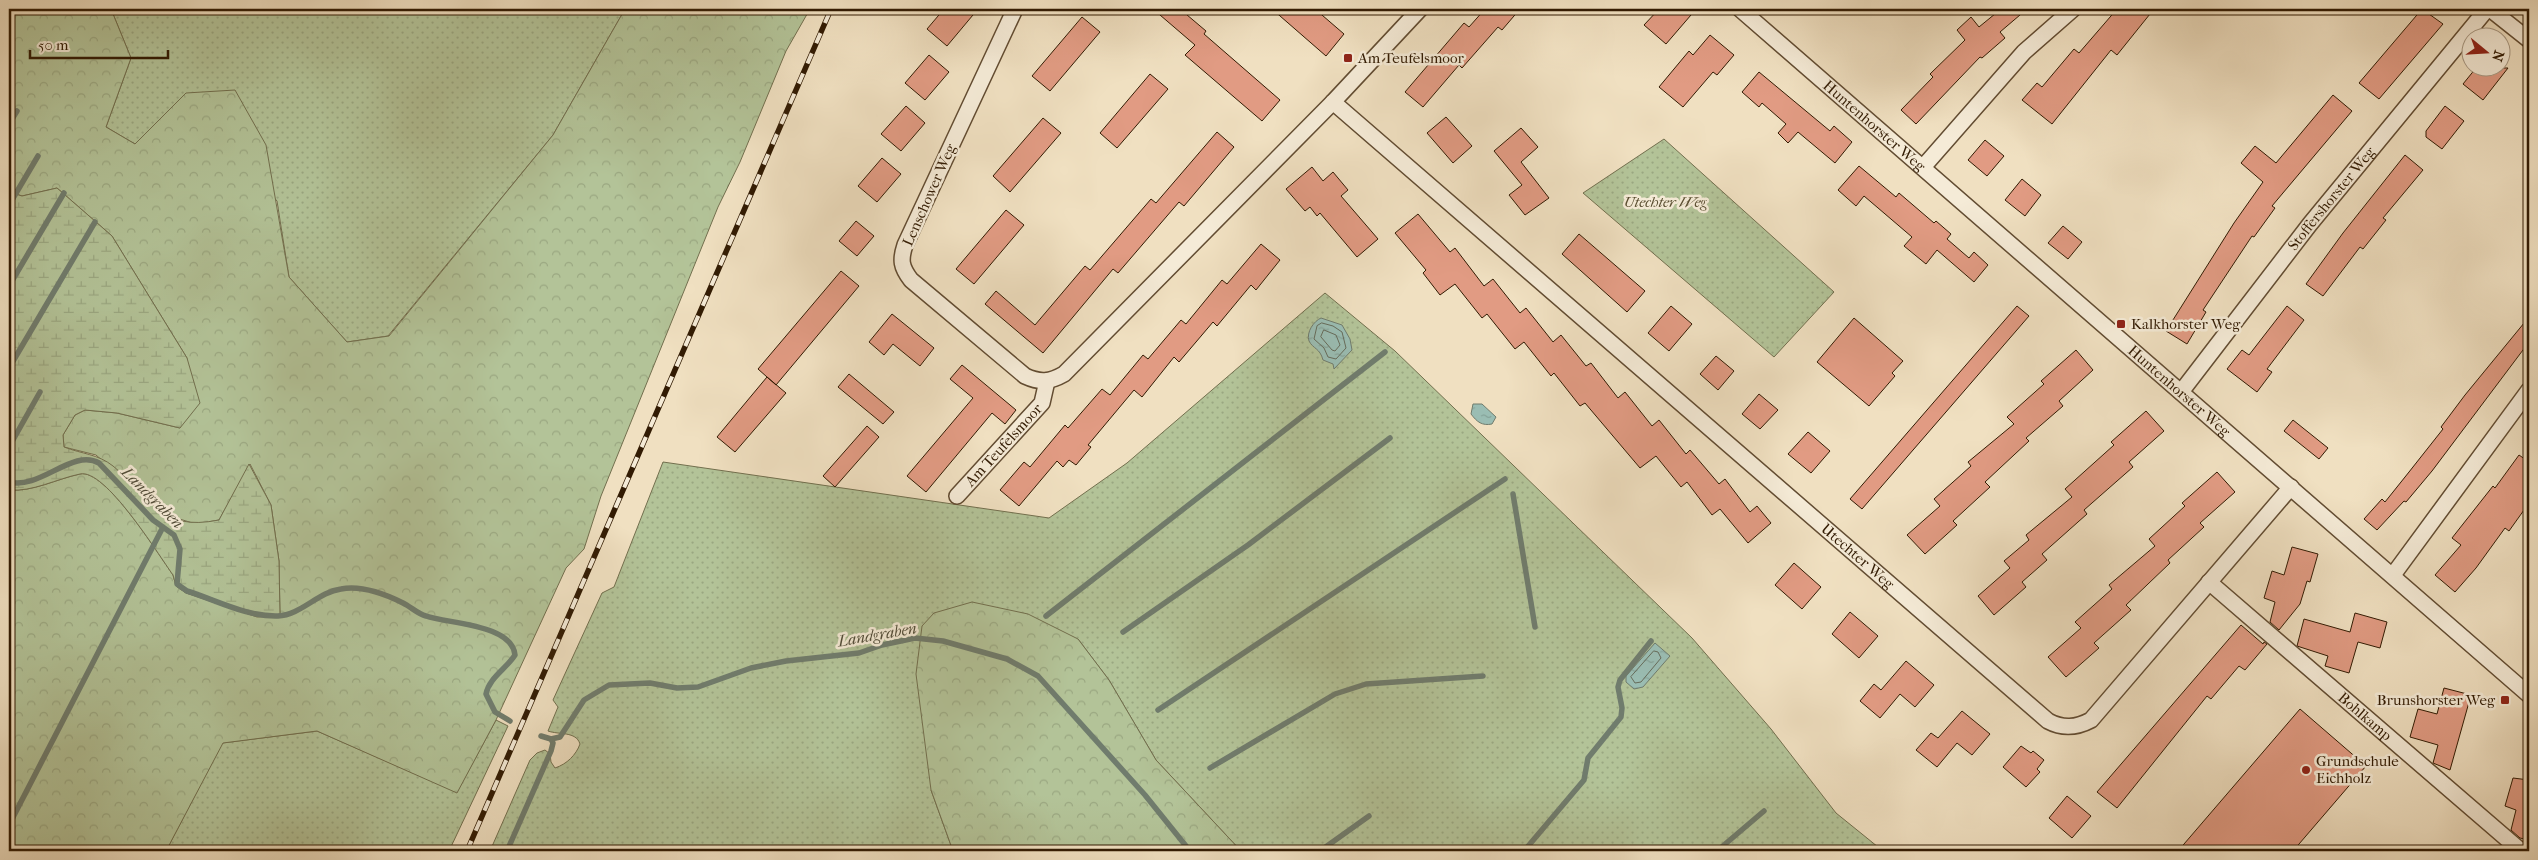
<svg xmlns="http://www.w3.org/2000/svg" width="2538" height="860" font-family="'IM FELL French Canon',serif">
  <defs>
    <pattern id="grass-dots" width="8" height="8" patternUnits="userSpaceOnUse" patternTransform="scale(1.25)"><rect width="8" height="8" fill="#b3c398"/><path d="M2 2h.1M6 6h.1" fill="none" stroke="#9aa781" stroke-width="1.8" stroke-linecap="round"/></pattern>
    <pattern id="forest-crowns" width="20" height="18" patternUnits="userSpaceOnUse" patternTransform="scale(1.25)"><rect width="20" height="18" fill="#b3c398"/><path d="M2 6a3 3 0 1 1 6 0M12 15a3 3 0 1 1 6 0" fill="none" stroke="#9aa781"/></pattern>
    <pattern id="wetland-marsh" width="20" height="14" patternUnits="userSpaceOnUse" patternTransform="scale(1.25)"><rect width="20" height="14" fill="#b3c398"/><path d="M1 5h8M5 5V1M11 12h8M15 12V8" fill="none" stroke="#9aa781"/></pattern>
    <pattern id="water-ripples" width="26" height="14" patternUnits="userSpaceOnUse" patternTransform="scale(1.25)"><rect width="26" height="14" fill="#9abdb3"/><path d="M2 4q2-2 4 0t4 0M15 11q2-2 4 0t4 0" fill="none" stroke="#85a298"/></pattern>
  </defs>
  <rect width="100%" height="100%" fill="#f0e0c1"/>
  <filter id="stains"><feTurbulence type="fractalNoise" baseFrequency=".004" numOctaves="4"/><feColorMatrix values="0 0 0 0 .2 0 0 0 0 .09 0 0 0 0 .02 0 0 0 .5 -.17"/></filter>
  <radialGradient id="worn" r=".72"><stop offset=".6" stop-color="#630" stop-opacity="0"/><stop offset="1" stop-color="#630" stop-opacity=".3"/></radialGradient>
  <!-- grass -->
  <path fill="url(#grass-dots)" stroke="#726f4e" d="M111 9H625L553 135 388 336 347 342 289 277 277 201 186 93 135 144 106 127 131 58Z
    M1664 139 1834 292 1774 357 1583 193Z
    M1325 293 1395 351 1692 638 1771 729 1836 813 1883 851H1241L1156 760 1109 680 1078 639 931 790 953 851H490L530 760 537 753 545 750 550 754 551 762 555 768C567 764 576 755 580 744 576 731 559 735 548 731L558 707 553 700 602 593 614 587 663 462 1049 518 1127 463Z
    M496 720 508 726 449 851H166L222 743 317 731 457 792Z"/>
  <!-- forest -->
  <path fill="url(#forest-crowns)" stroke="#726f4e" d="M9 9H111L131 58 106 127 135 144 186 93 235 90 266 145 289 277 347 342 389 336 553 135 625 9H810L786 51 740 162 718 207 601 496 584 549 566 568 496 720 457 793 317 731 223 743 166 851H9V490C33 492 56 479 80 474 105 468 158 554 173 575L176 586 186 593 280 616 279 561 271 505 250 464 219 520 196 524 163 514 96 455 64 447 63 435 75 415 85 410 117 413 180 428 187 358 112 236 57 188 22 196 9 192Z
    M972 602 1028 614 1078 639 1109 680 1156 760 1241 851H953L931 790 916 674 922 626 934 613Z"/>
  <!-- wetland -->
  <path fill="url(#wetland-marsh)" stroke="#726f4e" d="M57 188 112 236 187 358 200 403 180 428 117 413 85 410 75 415 63 435 64 447C82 454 98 454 113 466 152 498 159 532 219 520L249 464 271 505 279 561 280 616 257 617 186 593 176 586 173 575C158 554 105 468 80 474 56 479 33 492 9 490V192L22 196Z"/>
  <!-- water -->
  <path fill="url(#water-ripples)" stroke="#707c6d" d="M1321 318 1342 325 1350 339 1352 350 1334 369 1333 364 1323 360C1320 348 1313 349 1309 341 1306 332 1314 321 1321 318Z
    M1473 404H1482L1496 417 1492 424C1482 426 1477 422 1471 414Z
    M1655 643 1670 656 1643 687 1634 689 1626 682V676Z"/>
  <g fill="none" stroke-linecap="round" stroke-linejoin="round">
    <!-- shore -->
    <path stroke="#666c5b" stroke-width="1" d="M1322 323 1333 326 1342 332 1346 348 1336 359 1328 357 1324 348 1314 339 1317 326Z
      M1324 330 1336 335 1340 345 1335 351 1332 350 1321 337Z
      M1654 651 1658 652 1661 658 1641 682 1635 683 1631 677Z"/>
    <!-- stream -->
    <path stroke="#707c6d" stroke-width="5.5" d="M9 124 17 111
      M9 205 38 156
      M9 286 64 193
      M9 368 95 222
      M9 447 40 392
      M9 482C40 490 73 448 99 463L153 520 174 535 180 549 177 584 187 591C216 600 247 617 278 616 301 615 318 592 341 589 362 585 385 594 403 603 411 607 418 614 426 616 449 624 512 624 515 655 506 669 489 678 486 694L495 712 510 721
      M1513 494 1535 627
      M1046 616 1385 352
      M1123 632 1248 545 1390 438
      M1158 710 1505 479
      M541 736 551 739 560 737 584 700 609 685 650 683 677 688 698 687 751 668 786 661 859 653 882 645 915 638 943 641 1007 659 1038 676 1145 795 1190 851
      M1210 768 1335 694 1366 684 1483 676
      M9 825 163 527
      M507 851 551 751 553 743 551 739
      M1320 851 1369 816
      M1524 851 1584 780 1588 758 1621 717 1622 708 1618 687 1620 680 1651 641
      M1717 851 1764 811"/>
  </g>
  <!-- building -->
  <path fill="#e19b83" stroke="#321b03" d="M944 9H978L947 46 927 29Z
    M1153 9H1180L1206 31 1204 34 1280 100 1262 121 1185 55 1195 45Z
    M1272 9H1315L1344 34 1326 56Z
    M1485 9H1520L1502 30 1498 27 1462 68 1459 65 1423 107 1405 92 1464 23 1469 27Z
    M1659 9H1684L1691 15 1666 44 1644 25Z
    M2001 9H2027L2000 32 2005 38 1982 58 1980 57 1916 124 1901 110 1933 77 1930 74 1965 40 1957 30 1971 17 1979 27Z
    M2117 9H2154L2117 55 2111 50 2052 124 2022 100 2037 83 2042 87 2074 49 2079 53Z
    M2422 9 2443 24 2379 99 2359 83Z
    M1082 17 1100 32 1050 91 1032 76Z
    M1710 35 1734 55 1717 75 1713 72 1683 107 1659 87 1689 51 1693 55Z
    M929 55 949 72 925 100 905 83Z
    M2476 68H2508L2483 100 2463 84Z
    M1759 72 1830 131 1834 126 1852 142 1835 163 1798 132 1788 143 1778 133 1786 124 1762 103 1759 107 1742 92Z
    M1150 74 1168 89 1117 148 1100 133Z
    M2333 95 2352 111 2272 206 2275 208 2254 237 2252 236 2203 310 2206 312 2187 344 2166 331 2234 223 2263 182 2241 163 2255 146 2276 163Z
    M906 106 925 123 901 151 881 134Z
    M2445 106 2464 121 2442 149 2426 137V131Z
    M1446 117 1472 146 1453 163 1427 133Z
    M1043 118 1061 133 1010 192 993 176Z
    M1521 128 1538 147 1521 162 1549 198 1525 215 1509 195 1522 185 1494 151Z
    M1217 132 1234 147 1184 206 1179 202 1118 273 1113 269 1043 353 985 304 996 291 1035 325 1085 266 1090 270 1151 199 1156 203Z
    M1985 140 2004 156 1987 176 1968 160Z
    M2405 155 2423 170 2383 218 2386 220 2363 249 2360 247 2323 296 2306 284 2343 233Z
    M882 158 901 174 877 202 858 186Z
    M1859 166 1896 197 1899 193 1934 223 1936 221 1951 234 1947 239 1969 258 1974 252 1988 265 1974 282 1937 250 1926 264 1904 246 1912 237 1864 196 1856 206 1838 190Z
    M1312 167 1323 181 1333 172 1348 190 1341 196 1378 239 1357 257 1320 213 1317 216 1310 207 1305 211 1286 189Z
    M2022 179 2041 195 2025 216 2005 200Z
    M1006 210 1024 225 974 284 956 269Z
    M1418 214 1450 252 1455 248 1484 286 1493 279 1520 313 1526 308 1553 342 1561 335 1586 366 1591 363 1618 398 1625 392 1652 426 1659 420 1686 454 1690 450 1719 484 1725 479 1750 512 1757 506 1771 523 1748 543 1720 509 1712 515 1687 482 1681 487 1656 456 1640 468 1585 403 1580 406 1554 373 1551 376 1524 342 1515 349 1487 314 1482 318 1455 284 1440 295 1423 273 1426 270 1395 233Z
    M856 221 874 236 857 256 839 241Z
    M2063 226 2082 242 2068 259 2048 243Z
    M1579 234 1645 291 1627 312 1562 254Z
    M1261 244 1280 260 1256 290 1251 285 1217 326 1213 322 1179 362 1174 357 1142 397 1134 390 1088 445 1091 447 1076 465 1069 460 1063 467 1057 461 1019 506 1000 490 1024 462 1030 467 1065 425 1068 428 1102 389 1110 395 1143 355 1148 359 1181 320 1186 324 1222 280 1227 284Z
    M841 271 859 286 776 385 758 369Z
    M1671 306 1692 324 1669 351 1648 333Z
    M2017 306 2029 316 1862 509 1850 499Z
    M2287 306 2304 320 2267 369 2272 372 2257 392 2227 369 2242 350 2249 355Z
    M892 314 934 348 920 366 893 344 884 355 869 342Z
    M2529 317V342L2432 471 2406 502 2404 501 2377 530 2364 519 2382 499 2385 502 2409 472 2443 429 2441 427 2465 395Z
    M1854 318 1903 361 1892 373 1895 376 1869 406 1817 362Z
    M2076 350 2093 370 2059 401 2063 406 2026 438 2029 441 1985 482 1990 487 1953 521 1957 525 1925 554 1907 535 1940 506 1934 499 1971 466 1968 462 2014 424 2007 417 2044 384 2041 381Z
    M1716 356 1734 371 1718 390 1700 374Z
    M962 365 1016 410 1005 424 992 413 926 492 907 476 973 398 950 379Z
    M849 374 894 412 883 424 838 387Z
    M767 377 786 393 735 452 717 437Z
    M1759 394 1778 410 1760 429 1742 414Z
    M2146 411 2164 431 2129 462 2133 467 2084 510 2087 514 2042 554 2047 560 2022 582 2026 587 1994 615 1978 596 2010 568 2004 561 2029 540 2026 535 2072 497 2065 489 2114 445 2111 442Z
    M2293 420 2328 448 2319 459 2284 431Z
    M867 426 879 437 835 487 823 476Z
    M1808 432 1830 451 1811 473 1788 454Z
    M2519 455 2529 462V503L2509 531 2505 528 2476 568 2455 592 2435 575 2461 545 2452 538 2493 486 2495 488Z
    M2217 472 2235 492 2200 523 2204 527 2168 560 2170 563 2126 605 2131 610 2094 643 2099 648 2066 677 2048 657 2081 628 2075 622 2112 589 2109 585 2155 546 2149 539 2185 506 2182 503Z
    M2292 547 2318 554 2310 582 2307 581 2300 604 2279 630 2270 622 2275 602 2264 598 2272 571 2284 575Z
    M1794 563 1821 587 1802 609 1775 585Z
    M1850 612 1878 636 1859 658 1832 634Z
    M2355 613 2387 622 2380 648 2358 642 2349 673 2325 666 2328 656 2297 646 2304 619 2350 632Z
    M2241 625 2263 644 2264 642 2267 644 2245 670 2239 666 2211 699 2207 696 2117 808 2097 792Z
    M1906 661 1934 685 1915 707 1900 694 1880 718 1860 701 1874 684 1881 690Z
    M2444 688 2471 695 2450 770 2433 763 2438 745 2410 737 2418 709 2437 714Z
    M2300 709 2366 766 2293 851H2178Z
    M1962 711 1990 734 1972 755 1957 743 1937 767 1916 750 1931 733 1938 738Z
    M2021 746 2031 753 2033 751 2044 760 2037 769 2040 772 2026 787 2003 767Z
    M2513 778 2529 780V840L2520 838 2511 830 2516 810 2505 806Z
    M2067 796 2091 816 2072 838 2049 818Z"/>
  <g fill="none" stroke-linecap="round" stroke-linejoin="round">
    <defs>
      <g id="minor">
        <path d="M1015 9 905 245C900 260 901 267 911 280L1025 376C1040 383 1050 382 1064 374L1333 102 1420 9"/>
        <path id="s1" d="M1740 9 2529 695"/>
        <path d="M2490 9 2529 40"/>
        <path id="s2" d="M1333 102 2048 721C2063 729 2076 728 2091 720L2291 487"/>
        <path d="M1924 166 2024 52 2073 9"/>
        <path id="s3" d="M2181 392 2310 224 2487 9"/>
        <path id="s4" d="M957 496 1042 403 1047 381"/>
        <path d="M2393 575 2529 390"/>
        <path id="s5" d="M2209 582 2521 851"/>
      </g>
    </defs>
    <!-- minor casing -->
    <use href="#minor" stroke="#624c32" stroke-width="18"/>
    <!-- minor -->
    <use href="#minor" stroke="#f5ebd7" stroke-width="15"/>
    <defs>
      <path id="rail" d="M467 851 831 9"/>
    </defs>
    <!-- rail casing -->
    <use href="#rail" stroke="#321b03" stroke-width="5.5"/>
    <!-- rail -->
    <use href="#rail" stroke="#f5ebd7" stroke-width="4" stroke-dasharray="11" stroke-linecap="butt"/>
  </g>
  <!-- markers -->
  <g fill="#8f2418" stroke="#f5ebd7" stroke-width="2">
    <rect x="1343" y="53" width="10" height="10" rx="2.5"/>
    <rect x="2116" y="319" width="10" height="10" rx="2.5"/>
    <rect x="2500" y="695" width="10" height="10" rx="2.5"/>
    <circle cx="2306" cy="770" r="5"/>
  </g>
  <g text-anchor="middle" stroke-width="5" stroke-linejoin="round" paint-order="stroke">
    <!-- poi labels -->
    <g font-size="15" fill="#321b03" stroke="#f5ebd7" text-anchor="start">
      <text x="1358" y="63">Am Teufelsmoor</text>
      <text x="2131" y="329">Kalkhorster Weg</text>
      <text x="2495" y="705" text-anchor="end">Brunshorster Weg</text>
      <text x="2316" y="766">Grundschule<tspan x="2316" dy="17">Eichholz</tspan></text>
    </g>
    <!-- street labels -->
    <g font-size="15" fill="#321b03" stroke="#f5ebd7">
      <text dy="5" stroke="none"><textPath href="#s1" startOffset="178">Huntenhorster Weg</textPath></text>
      <text transform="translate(929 195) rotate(-66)" y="5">Lenschower Weg</text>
      <text dy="5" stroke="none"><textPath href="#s3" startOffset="245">Stoffershorster Weg</textPath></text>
      <text dy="5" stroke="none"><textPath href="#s1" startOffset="582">Huntenhorster Weg</textPath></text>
      <text dy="5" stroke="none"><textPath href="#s4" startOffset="69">Am Teufelsmoor</textPath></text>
      <text dy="5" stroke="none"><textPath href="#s2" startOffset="694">Utechter Weg</textPath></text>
      <text dy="5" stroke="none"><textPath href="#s5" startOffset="206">Bohlkamp</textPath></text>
    </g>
    <!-- park labels -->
    <g font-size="15" font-style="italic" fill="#594d30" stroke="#f5ebd7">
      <text x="1665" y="207">Utechter Weg</text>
    </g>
    <!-- water labels -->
    <g font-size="16" font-style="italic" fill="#514c38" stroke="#f5ebd7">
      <text transform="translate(153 497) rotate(45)" y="6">Landgraben</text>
      <text transform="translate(877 634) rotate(-10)" y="6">Landgraben</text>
    </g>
  </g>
  <!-- margin -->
  <rect width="2538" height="860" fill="none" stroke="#f0e0c1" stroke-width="30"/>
  <rect x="10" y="10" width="2518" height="840" fill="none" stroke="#321b03" stroke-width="2.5"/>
  <rect x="15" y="15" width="2508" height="830" fill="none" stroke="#321b03"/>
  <!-- north arrow -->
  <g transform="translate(2486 52) rotate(108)"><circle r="24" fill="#f5ebd7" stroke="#a79882"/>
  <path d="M0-4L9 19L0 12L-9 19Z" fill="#8f2418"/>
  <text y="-8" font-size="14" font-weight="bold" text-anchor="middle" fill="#321b03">N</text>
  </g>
  <!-- scale -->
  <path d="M30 50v8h138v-8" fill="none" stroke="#321b03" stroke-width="2.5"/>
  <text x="38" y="50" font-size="15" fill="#321b03" stroke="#f5ebd7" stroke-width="4" paint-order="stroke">50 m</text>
  <rect width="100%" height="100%" filter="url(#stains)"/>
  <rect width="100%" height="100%" fill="url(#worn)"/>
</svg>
